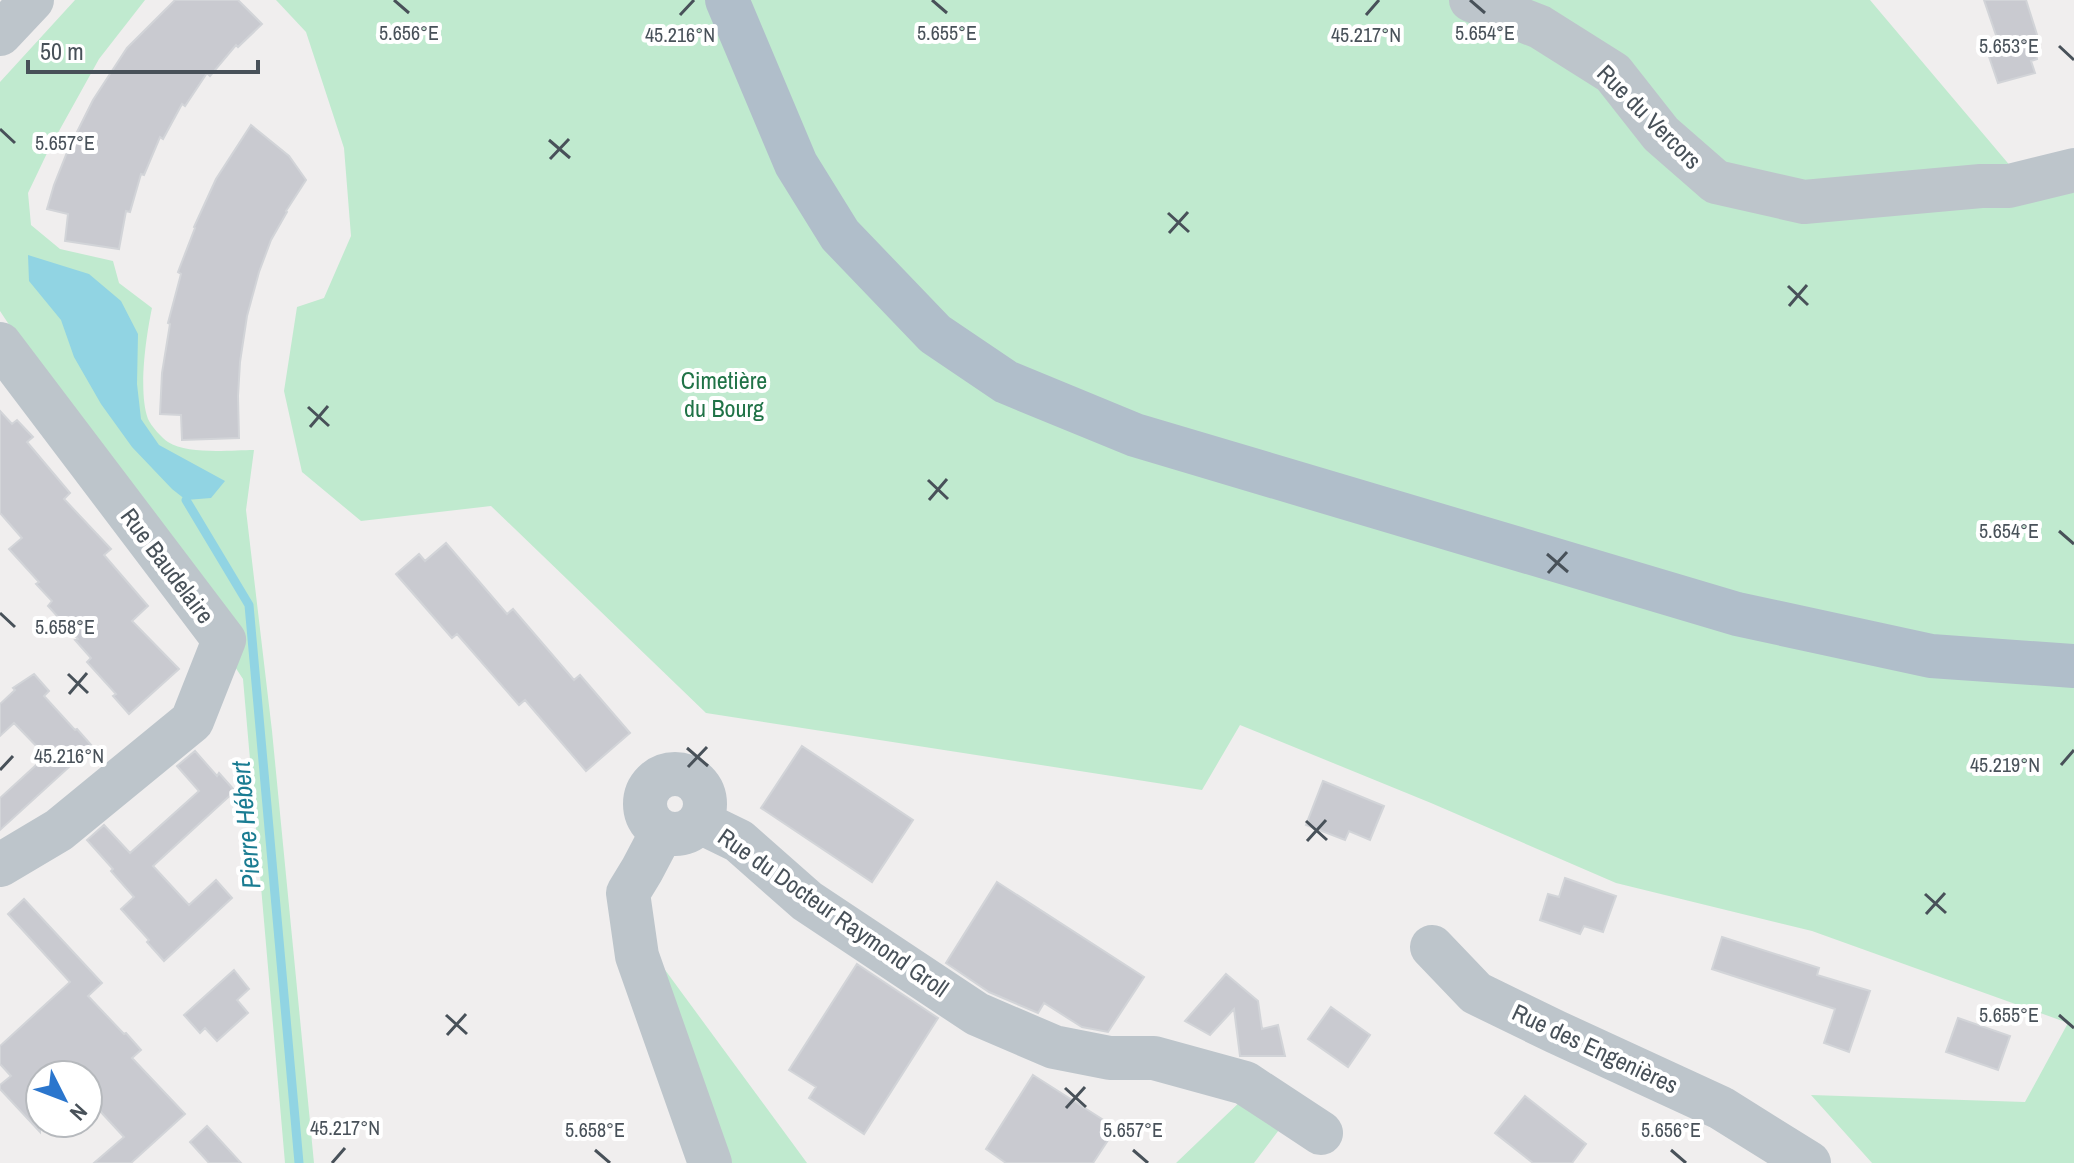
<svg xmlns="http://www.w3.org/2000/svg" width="2074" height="1163" font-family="'Archivo Narrow',sans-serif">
  <rect width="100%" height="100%" fill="#f0eeee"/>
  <!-- green -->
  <path fill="#c0eacf" d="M75 0H145L99 59 49 149 28 193 31 225 60 249 113 261 119 283 152 308C146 336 138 392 148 419 151 426 162 438 168 442 188 455 231 450 254 450L246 510 272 731 314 1163H285L243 679 0 311V82Z
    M276 0H1870L2034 194 2074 185V1163H1872L1811 1095 2025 1102 2068 1023 1812 931 1616 883 1431 803 1240 725 1202 790 706 713 491 506 361 521 302 472 284 391 297 307 324 298 351 236 344 148 306 32Z
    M657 959 807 1163H725Z
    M1244 1098 1285 1122 1254 1163H1176Z"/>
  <!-- water -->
  <path fill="#91d4e3" d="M28 255 89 274 121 301 138 334 137 384 141 419 159 445 225 481 211 498 186 500 172 489 132 447 101 404 74 357 61 320 29 281Z"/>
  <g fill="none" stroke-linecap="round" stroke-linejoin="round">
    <!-- stream -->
    <path stroke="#91d4e3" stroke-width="9" d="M186 500 249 605 299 1163"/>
  </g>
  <!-- building -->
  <path fill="#c9cad0" stroke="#d2d4d8" stroke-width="2" d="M175 0H238L262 24 238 47 236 45 210 76 207 73 185 106 182 104 163 139 160 137 144 175 141 174 130 212 126 211 119 249 65 241 68 214 47 209 54 185 68 150 93 100 127 48Z
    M1984 0H2026L2040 44 2034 46 2037 59 2031 61 2035 73 1998 83 1986 48 1999 44Z
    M251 125 289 156 306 180 286 211 287 212 271 240 259 272 247 316 240 362 238 396 239 438 182 440 181 415 160 414 162 373 170 324 168 323 181 274 178 272 195 228 194 227 216 179Z
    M0 411 12 424 17 420 33 437 27 442 70 493 64 499 111 549 104 555 148 606 132 621 179 669 129 714 113 696 116 694 87 662 91 658 75 640 78 639 48 606 52 601 36 584 39 582 9 549 22 538 0 513Z
    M446 543 507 614 513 609 574 680 580 675 630 733 586 771 525 700 519 705 457 634 452 638 396 574 419 554 425 561Z
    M34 674 49 691 44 696 75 730 77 729 92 746 0 830V798L46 756 14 723 0 736V704L15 690 13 688Z
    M802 746 913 820 872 882 761 808Z
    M195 751 217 776 219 773 235 791 153 866 189 905 216 880 232 898 164 961 147 942 149 940 121 909 134 897 111 871 113 869 87 840 104 825 130 853 199 791 177 766Z
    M1323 781 1384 806 1370 840 1349 831 1345 840 1306 825Z
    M1565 878 1616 896 1603 932 1584 926 1580 934 1540 920 1548 894 1559 897Z
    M997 882 1144 977 1108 1032 1082 1027 1044 1003 1038 1013 989 992 946 963Z
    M24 899 102 983 88 996 124 1034 126 1033 141 1050 132 1058 185 1114 131 1163H94L124 1137 88 1098V1075H40V1132L0 1089V1085L11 1076 0 1064V1046L70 982 8 914Z
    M1722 937 1819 968 1817 975 1870 991 1849 1052 1824 1043 1835 1009 1712 969Z
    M857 964 938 1018 864 1134 809 1098 816 1087 789 1070Z
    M234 970 249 989 237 1000 248 1013 217 1041 205 1028 200 1033 184 1015Z
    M1226 974 1258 1001 1262 1029 1278 1025 1285 1056H1240L1234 1009 1210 1035 1185 1021Z
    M1331 1007 1370 1035 1348 1067 1308 1039Z
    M1958 1018 2010 1036 1998 1070 1946 1052Z
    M1033 1075 1116 1128 1093 1163H1006L986 1149Z
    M1525 1096 1586 1144 1572 1163H1533L1495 1133Z
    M207 1126 241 1163H209L190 1142Z"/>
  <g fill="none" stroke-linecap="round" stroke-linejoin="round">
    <!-- minor -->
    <path stroke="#bdc5cb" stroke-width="44" d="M1471 0 1540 27 1613 73 1661 134 1716 182 1804 202 1981 186H2009L2074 170
      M0 34 32 0
      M0 344 224 640 192 721 59 830 0 865
      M645 804a30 30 0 1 1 60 0a30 30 0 1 1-60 0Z
      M700 822 739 841 807 901 977 1014 1054 1047 1110 1058H1154L1245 1083 1321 1133
      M662 832 642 870 628 893 637 956 710 1163
      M1432 947 1476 993 1556 1032 1721 1108 1809 1163"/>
    <!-- major -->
    <path stroke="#b0beca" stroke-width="44" d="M727 0 796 164 840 235 935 334 1006 382 1135 435 1737 614 1931 656 2074 666"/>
  </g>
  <!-- ticks -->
  <path fill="none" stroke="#485159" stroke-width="3" d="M394 0 409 13M932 0 947 13M1470 0 1485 13M680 15 694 0M1366 15 1379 0M2059 46 2074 60M0 129 15 143M549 140 570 158M550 159 569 139M1168 213 1189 232M1169 233 1188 212M1788 286 1808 305M1789 306 1807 285M308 407 329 426M310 427 328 406M928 480 948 499M929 500 947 479M2059 531 2074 544M1547 554 1568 572M1548 573 1567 552M0 613 15 627M68 674 88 693M69 694 87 673M687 748 708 766M2061 765 2074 750M688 767 707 747M0 770 13 756M1306 821 1327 840M1307 841 1326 820M1925 894 1946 913M1926 914 1945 893M446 1015 467 1034M2059 1015 2074 1028M447 1035 466 1014M1065 1088 1086 1107M1066 1108 1085 1087M595 1150 610 1163M1133 1150 1148 1163M1671 1150 1686 1163M332 1163 345 1148"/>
  <g text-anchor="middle" stroke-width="8" stroke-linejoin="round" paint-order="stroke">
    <!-- street labels -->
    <g font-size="24" fill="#485159" stroke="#fff">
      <text transform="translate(1649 117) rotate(45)" y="8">Rue du Vercors</text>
      <text transform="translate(167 566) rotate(53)" y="8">Rue Baudelaire</text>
      <text transform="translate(833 913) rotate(35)" y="8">Rue du Docteur Raymond Groll</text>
      <text transform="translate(1595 1049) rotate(25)" y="8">Rue des Engenières</text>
    </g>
    <!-- park labels -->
    <g font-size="24" fill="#207347" stroke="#fff">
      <text x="724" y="389">Cimetière<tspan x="724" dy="28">du Bourg</tspan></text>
    </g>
    <!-- water labels -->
    <g font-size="26" font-style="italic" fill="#1a7c92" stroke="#fff">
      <text transform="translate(246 825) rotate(-95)" y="9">Pierre Hébert</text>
    </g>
  </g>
  <g font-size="20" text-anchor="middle" fill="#485159" stroke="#fff" stroke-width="8" stroke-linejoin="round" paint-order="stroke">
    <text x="409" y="40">5.656°E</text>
    <text x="947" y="40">5.655°E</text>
    <text x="1485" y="40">5.654°E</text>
    <text x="680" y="42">45.216°N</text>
    <text x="1366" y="42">45.217°N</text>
    <text x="2009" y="53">5.653°E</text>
    <text x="65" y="150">5.657°E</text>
    <text x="2009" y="538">5.654°E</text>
    <text x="65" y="634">5.658°E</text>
    <text x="69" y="763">45.216°N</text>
    <text x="2005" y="772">45.219°N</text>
    <text x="2009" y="1022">5.655°E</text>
    <text x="345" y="1135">45.217°N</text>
    <text x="595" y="1137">5.658°E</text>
    <text x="1133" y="1137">5.657°E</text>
    <text x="1671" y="1137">5.656°E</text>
  </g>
  <!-- north arrow -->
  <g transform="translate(64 1099) rotate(132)"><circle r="38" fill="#ffffff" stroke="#b6b9bd" stroke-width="2"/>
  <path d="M0-6L14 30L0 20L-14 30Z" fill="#2b76cd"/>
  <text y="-12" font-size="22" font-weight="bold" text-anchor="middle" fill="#485159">N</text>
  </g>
  <!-- scale -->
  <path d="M28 60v12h230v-12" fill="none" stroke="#485159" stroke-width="4"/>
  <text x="40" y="60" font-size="24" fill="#485159" stroke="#ffffff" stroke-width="6" paint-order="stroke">50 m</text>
</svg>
